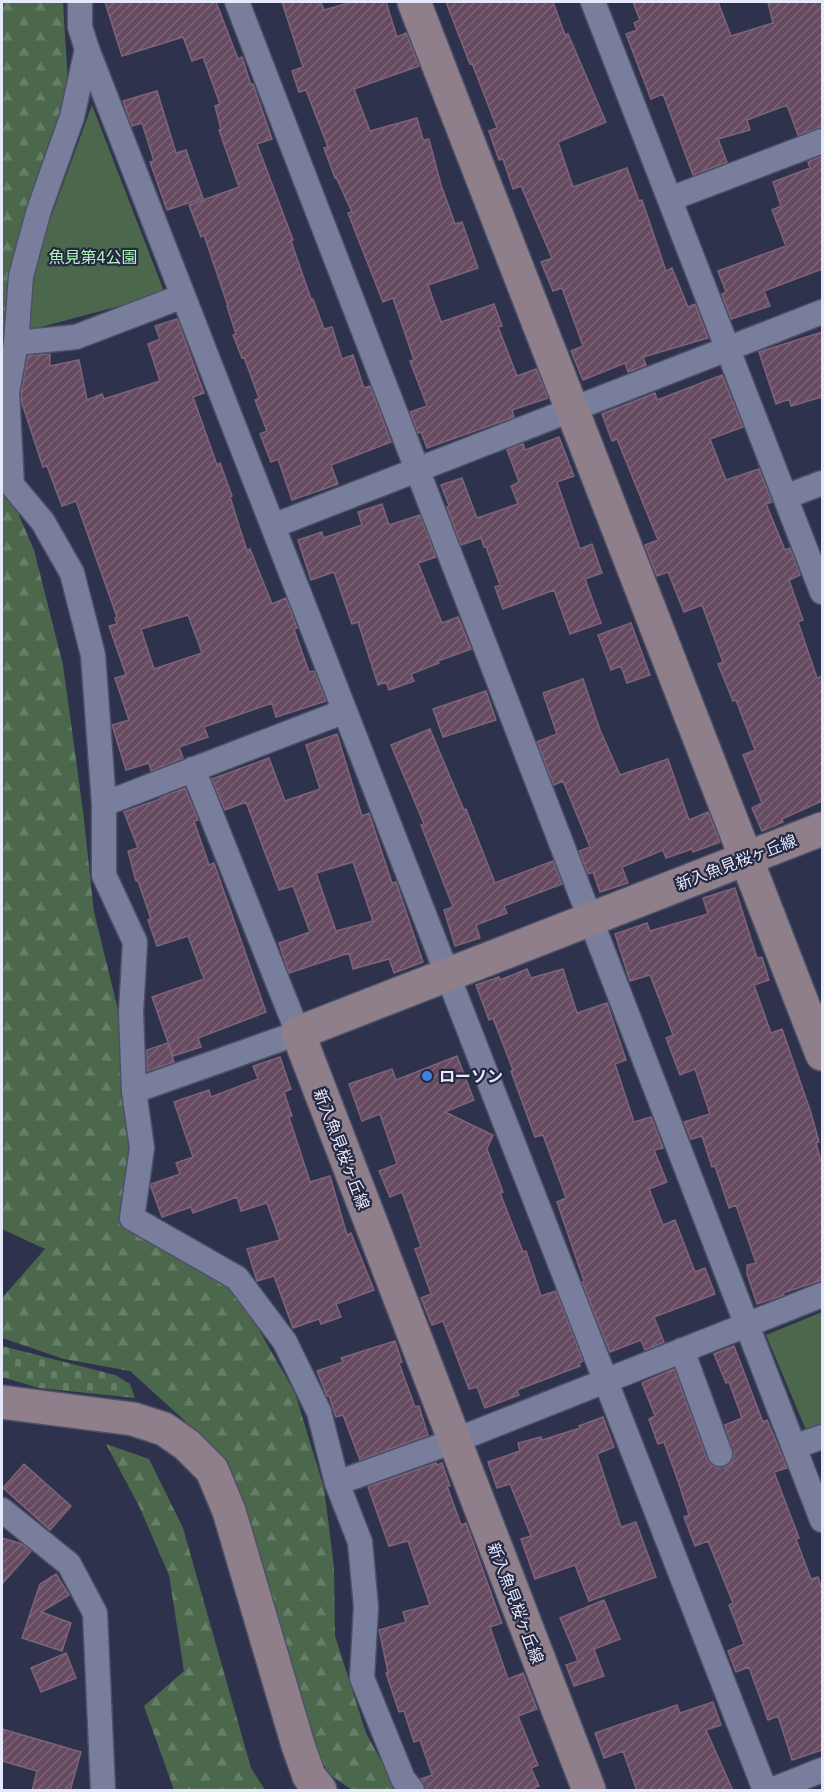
<svg xmlns="http://www.w3.org/2000/svg" width="824" height="1792" font-family="Helvetica,'Noto Sans JP',sans-serif">
  <defs>
    <pattern id="forest-firs" width="22" height="20" patternUnits="userSpaceOnUse" patternTransform="scale(1.5)"><rect width="22" height="20" fill="#4b684d"/><path d="M5 1l3.5 6h-7zM16 11l3.5 6h-7z" fill="#657e68"/></pattern>
    <pattern id="cemetery-stones" width="16" height="16" patternUnits="userSpaceOnUse" patternTransform="scale(1.5)"><rect width="16" height="16" fill="#4b684d"/><path d="M2 7V4a2 2 0 0 1 4 0v3zM10 15v-3a2 2 0 0 1 4 0v3z" fill="#657e68"/></pattern>
    <pattern id="building-hatch" width="6" height="6" patternUnits="userSpaceOnUse" patternTransform="scale(1.5)"><rect width="6" height="6" fill="#654a60"/><path d="M-1 1l2-2M0 6l6-6M5 7l2-2" fill="none" stroke="#7b6478"/></pattern>
  </defs>
  <rect width="100%" height="100%" fill="#2f324d"/>
  <!-- green -->
  <path fill="#4b684d" d="M92 105 165 294 22 332 40 247Z
    M822 1312V1423L806 1430 766 1335Z"/>
  <!-- forest -->
  <path fill="url(#forest-firs)" d="M2 2H63L69 99 12 263 2 357Z
    M2 435 6 485 34 550 63 665 83 811 94 912 121 1022 134 1151 128 1217 239 1295 295 1393 324 1488 334 1567 335 1636 366 1733 397 1790H352L329 1774 294 1704 229 1469 183 1419 130 1371 64 1359 2 1338V1298L45 1249 2 1229Z
    M106 1444 149 1459 183 1528 251 1768 265 1790H174L144 1706 184 1671 169 1575 139 1506Z"/>
  <!-- cemetery -->
  <path fill="url(#cemetery-stones)" d="M2 1346 115 1375 130 1384 135 1398 39 1388 2 1377Z"/>
  <!-- building -->
  <path fill="url(#building-hatch)" stroke="#7e6379" stroke-width="1.5" fill-rule="evenodd" d="M105 2H216L238 59 242 57 251 85 253 84 272 139 257 144 293 240 291 241 311 299H313L324 329 332 327 342 359 353 355 364 388 370 386 391 442 331 465 338 484 292 500 278 459 271 462 260 434 267 431 255 400 259 398 244 357 242 358 233 335 236 334 227 306H228L204 235 201 237 189 205 239 187 219 130 221 129 215 106 220 104 203 57 192 61 183 37 122 56Z
    M282 2H321L324 10 352 2H386L397 37 406 33 419 66 354 89 370 131 417 118 423 140 429 139 441 185 455 224 462 222 478 268 428 285 441 322 494 304 502 326 498 327 517 376 536 369 548 398 512 410 514 417 427 448 421 432 418 433 410 412 427 406 410 361 414 360 393 298 383 302 348 213 352 212 336 177 335 178 324 148 328 147 306 90 299 92 292 71 303 67Z
    M446 2H553L565 35 568 34 606 122 558 142 573 187 627 168 639 201 642 200 666 271 672 268 688 307 695 304 708 338 643 357 646 365 628 372 625 363 583 380 571 351 583 346 562 288 553 291 541 262 552 258 521 186 513 189 503 159 499 160 489 131 497 128 472 63 470 64Z
    M633 2H718L731 36 773 23 768 2H822V127L798 135 787 105 747 120 750 130 718 139 727 162 693 175 663 94 651 99 626 34 637 30 634 23 640 20Z
    M157 91 176 153 186 150 203 198 167 210 150 162 154 161 142 123 132 126 123 101Z
    M822 156V269L764 291 770 306 731 319 722 294 726 292 718 271 786 246 772 210 781 206 773 182 810 168 808 162Z
    M177 319 204 393 193 397 217 465 220 463 232 496 230 497 247 551 250 549 272 604 286 598 297 628 294 629 309 672 314 671 326 701 276 717 272 703 204 727 208 737 179 747 183 758 151 771 149 763 126 770 112 725 129 720 115 678 126 675 109 626 117 624 115 618 117 617 76 501 62 506 47 466 43 467 22 403 21 393 28 356 50 354V366L79 360 87 400 102 394 104 399 160 381 148 344 160 339 155 326ZM188 615 202 653 154 669 141 629Z
    M822 332V397L791 406 789 399 776 404 759 352Z
    M722 375 743 427 710 439 726 480 759 469 772 502 766 504 785 550 790 548 800 575 789 580 803 620 798 622 817 678 822 676V801L782 819 783 822 762 831 752 808 762 803 743 755 755 750 736 700 733 701 718 664 723 662 702 605 684 612 668 572 657 576 645 545 658 540 617 439 612 441 602 414 655 393 657 400Z
    M559 437 574 476 557 482 580 549 592 544 602 573 585 579 601 623 570 634 554 590 503 609 495 587 500 585 486 547H484L481 538 461 545 447 507 449 506 441 485 462 478 477 518 518 504 511 486 519 482 507 450 523 444 525 450Z
    M382 504 389 525 420 515 436 557 418 563 442 623 458 617 471 649 438 661 439 663 411 674 414 681 389 690 386 682 378 685 358 622 352 624 334 572 311 580 298 540 322 532 323 538 362 525 358 512Z
    M631 623 650 675 627 683 621 666 611 670 598 635Z
    M583 679 600 730 620 775 668 759 689 820 708 812 720 842 693 852 692 849 666 858 663 850 622 867 628 883 600 892 593 872 588 874 579 851 590 847 563 781 554 785 537 742 557 734 543 693Z
    M486 691 496 720 443 737 433 709Z
    M430 729 464 810 466 809 495 883 553 861 562 884 504 906 507 913 476 925 480 938 455 946 444 910 453 907 421 825 424 824 391 745Z
    M337 734 362 816 369 813 392 883 396 882 423 962 394 973 389 959 353 969 349 953 289 973 279 943 310 932 293 886 279 890 246 802 225 810 212 779 269 758 285 801 320 789 306 745ZM353 862 373 921 336 931 316 873Z
    M185 788 198 820 194 821 209 865 214 863 266 1012 198 1038 201 1047 173 1056 152 997 204 979 188 936 157 946 148 920 151 919 138 881H136L128 851 138 848 124 812 160 799V798Z
    M735 888 757 958 762 957 769 980 754 985 771 1033 782 1029 811 1113 819 1142 816 1143 822 1164V1280L783 1293 784 1295 757 1304 747 1274V1265L756 1263 736 1205 729 1208 715 1166 712 1167 702 1136 691 1139 684 1122 710 1114 695 1069 680 1075 666 1038 673 1035 650 975 630 981 615 934 647 923 650 931 708 914 703 898Z
    M527 969 531 978 563 969 577 1013 607 1003 626 1060 615 1064 634 1122 651 1117 663 1148 654 1150 667 1182 649 1189 663 1225 675 1220 695 1272 705 1268 715 1294 654 1317 664 1342 645 1350 641 1340 610 1352 582 1282 584 1281 557 1202 566 1198 543 1135 535 1137 511 1071 513 1070 493 1018 489 1020 476 985 499 977 500 980Z
    M168 1043 174 1062 147 1071V1050Z
    M457 1056 474 1100 445 1112 493 1135 487 1149 503 1192 500 1193 523 1252 526 1251 541 1296 556 1291 583 1361 579 1363 580 1366 517 1390 519 1395 485 1408 477 1387 469 1389 443 1321 432 1325 421 1298 431 1294 415 1249 421 1247 402 1192 390 1197 379 1171 397 1164 380 1114 362 1121 349 1084 392 1069 396 1080Z
    M280 1057 291 1089 284 1092 292 1116 289 1117 310 1182 330 1176 347 1235 351 1233 374 1290 336 1304 341 1317 321 1324 319 1319 293 1328 274 1276 257 1281 247 1249 280 1240 267 1203 241 1211 237 1197 193 1213 191 1207 162 1217 151 1187V1184L180 1174 176 1163 193 1157 174 1102 209 1090 211 1097 258 1079 253 1066Z
    M395 1341 402 1362 399 1363 415 1407 419 1406 428 1435 360 1460 343 1415 336 1417 329 1396H327L317 1371 343 1362 341 1358Z
    M734 1346 763 1422 767 1420 787 1468 774 1472 799 1538 796 1539 811 1579 818 1577 822 1590V1750L792 1760 778 1716 768 1720 749 1667 736 1672 728 1651 744 1644 729 1605 733 1603 708 1541 695 1546 684 1517 689 1515 678 1481 664 1442 658 1444 649 1419 655 1416 642 1383 674 1369 707 1459 711 1465 717 1468 725 1467 731 1463 734 1456 725 1425 742 1418 729 1382 726 1383 714 1354Z
    M603 1417 614 1447 597 1454 621 1527 636 1522 656 1577 589 1601 575 1565 535 1579 521 1539 531 1536 510 1484 497 1488 488 1462 520 1451 518 1443 541 1437 542 1440 580 1428 579 1426Z
    M436 1463 437 1465 442 1463 450 1486H447L461 1525 466 1523 495 1604 502 1623 490 1627 508 1679 523 1673 537 1709 518 1716 538 1765 531 1768 539 1786 527 1791H426L421 1779 432 1775 420 1740 414 1742 404 1711 399 1712 386 1673 388 1672 379 1630 406 1622 403 1612 430 1605 408 1541 389 1546 368 1487Z
    M24 1464 71 1506 50 1530 3 1488Z
    M2 1538 22 1544 31 1551 2 1584Z
    M56 1574 69 1595 41 1612 71 1623 62 1651 22 1638 40 1584Z
    M604 1600 620 1639 594 1649 604 1676 574 1686 566 1665 578 1661 560 1618Z
    M66 1653 76 1678 41 1692 31 1668Z
    M713 1702 721 1725 706 1730 733 1791H637L623 1751 604 1758 595 1733 677 1705 680 1713Z
    M2 1729 81 1752 70 1791H32L37 1771 2 1761Z"/>
  <g fill="none" stroke-linecap="round" stroke-linejoin="round">
    <defs>
      <path id="street" d="M80 2V27L87 49 765 1790
        M237 2 822 1520
        M593 2 822 592
        M670 199 822 141
        M16 343 21 276 39 210 72 117 87 49
        M785 497 822 483
        M273 526 822 312
        M193 769 298 1033 134 1091 142 1148 132 1218 237 1278 285 1342 319 1412 337 1483 360 1542 366 1607 362 1678 403 1779 412 1790
        M104 804 345 711
        M134 1091 131 1013 135 942 104 875V804L93 655 72 573 43 522 12 485 7 392 16 343 76 337 183 296
        M682 1350 720 1454
        M794 1447 822 1437
        M337 1483 454 1441 822 1295
        M2 1510 69 1564 95 1613 103 1790
        M772 1790 822 1770"/>
      <path id="secondary" d="M414 2 822 1054
        M2 1402 133 1419 164 1429 187 1445 212 1470 229 1511 298 1745 309 1776 320 1790
        M589 1790 298 1033 822 829"/>
    </defs>
    <!-- street casing -->
    <use href="#street" stroke="#4d5067" stroke-width="27"/>
    <!-- secondary casing -->
    <use href="#secondary" stroke="#4d5067" stroke-width="36"/>
    <!-- street -->
    <use href="#street" stroke="#797e9d" stroke-width="24"/>
    <!-- secondary -->
    <use href="#secondary" stroke="#8f7f8b" stroke-width="33"/>
  </g>
  <!-- markers -->
  <circle fill="#3f7fe0" stroke="#252843" stroke-width="2" cx="427" cy="1076" r="6"/>
  <g text-anchor="middle" stroke-width="4.5" stroke-linejoin="round" paint-order="stroke">
    <!-- park labels -->
    <g font-size="16" fill="#acf8b3" stroke="#252843">
      <text x="93" y="263">魚見第4公園</text>
    </g>
    <!-- street labels -->
    <g font-size="16" fill="#e6e9fb" stroke="#252843">
      <text transform="translate(736 862) rotate(-21)" y="6">新入魚見桜ヶ丘線</text>
      <text transform="translate(342 1149) rotate(69)" y="6">新入魚見桜ヶ丘線</text>
      <text transform="translate(516 1603) rotate(69)" y="6">新入魚見桜ヶ丘線</text>
    </g>
    <!-- poi labels -->
    <g font-size="16" font-weight="bold" fill="#e6e9fb" stroke="#252843" text-anchor="start">
      <text x="439" y="1082">ローソン</text>
    </g>
  </g>
  <!-- border -->
  <rect width="824" height="1792" fill="none" stroke="#e6e9fb" stroke-width="6"/>
</svg>
